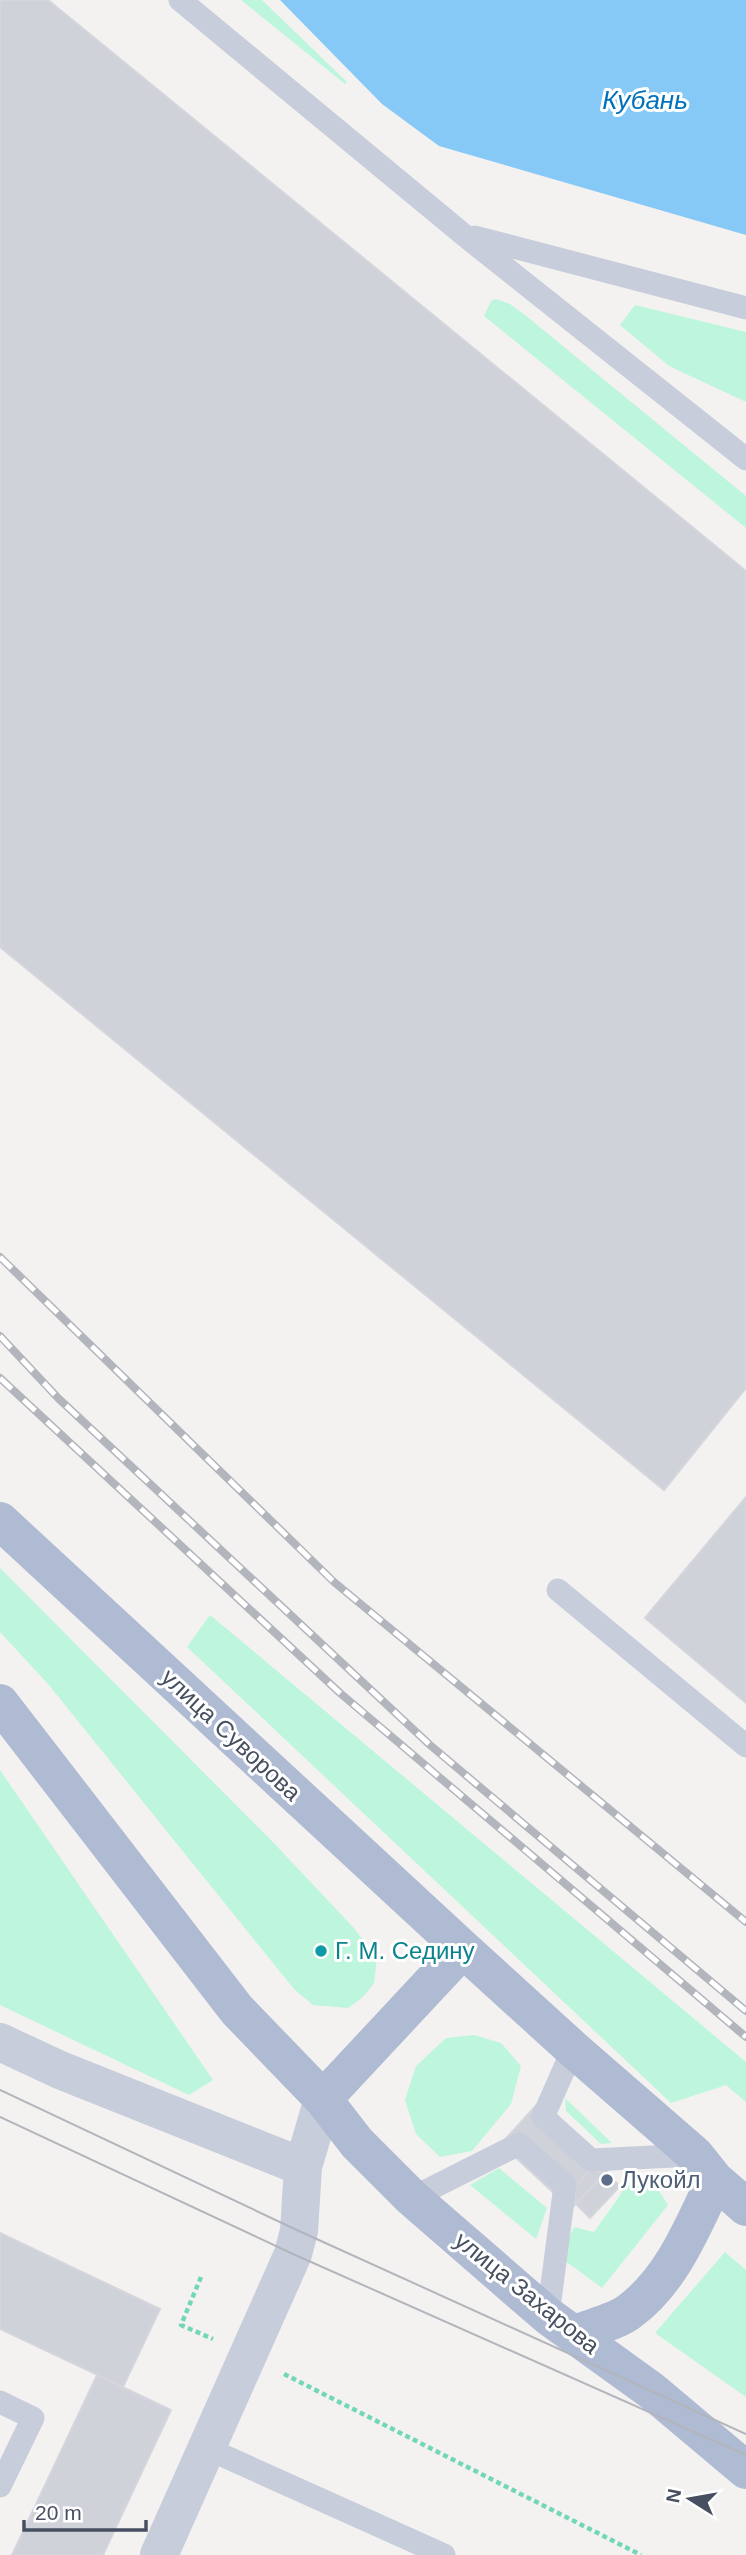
<svg xmlns="http://www.w3.org/2000/svg" width="746" height="2555" font-family="Arial,sans-serif">
  <rect width="100%" height="100%" fill="#f4f2f1"/>
  <!-- green -->
  <path fill="#bdf5dd" d="M241 0H262L347 82 345 84Z
    M496 299 510 304 525 315 746 496V528L484 316 491 301Z
    M635 305 746 332V402L669 366 620 325Z
    M0 1568 269 1838 353 1927 377 1958 374 1983 363 1997 348 2008 313 2005 294 1989 48 1684 0 1632Z
    M210 1615 746 2062V2102L726 2085 671 2103 187 1647Z
    M0 1770 213 2080 189 2095 0 2005Z
    M474 2035 501 2043 521 2066 511 2104 472 2151 440 2157 416 2134 405 2100 416 2066 446 2038Z
    M565 2098 612 2143 601 2144 566 2111Z
    M499 2168 547 2208 536 2239 470 2185Z
    M624 2177 652 2180 668 2205 602 2288 560 2257 574 2227 594 2232 621 2194Z
    M725 2252 746 2270V2397L655 2333Z"/>
  <!-- water -->
  <path fill="#86c9f6" d="M280 0H746V235L439 146 382 104Z"/>
  <!-- building -->
  <path fill="#d0d2d9" stroke="#d5d6dd" stroke-width="2" d="M0 0H48L746 571V1388L664 1490 0 947Z
    M746 1497V1703L645 1618Z
    M541 2100 611 2167 571 2209 501 2144Z
    M591 2169 607 2174 620 2186 590 2218 575 2203V2188Z
    M0 2233 160 2309 123 2387 0 2329Z
    M97 2375 171 2410 103 2555H12Z"/>
  <g fill="none" stroke-linecap="round" stroke-linejoin="round">
    <!-- path -->
    <path stroke="#71d7b8" stroke-width="4.5" stroke-dasharray="5 3.5" stroke-linecap="butt" d="M201 2277 181 2325 213 2339
      M284 2374 641 2555"/>
    <!-- service -->
    <path stroke="#c7cdda" stroke-width="23" d="M180 0 464 235 746 459
      M475 237 746 308
      M558 1590 746 1746
      M573 2049 543 2117 591 2160 695 2155
      M412 2198 519 2144 565 2185 548 2316
      M0 2402 33 2418 0 2486
      M206 2448 444 2555"/>
    <!-- tertiary -->
    <path stroke="#c7cdda" stroke-width="38" d="M0 2042 60 2070 303 2167
      M159 2555 293 2254 299 2231 303 2167 323 2099"/>
    <!-- primary -->
    <path stroke="#afbad3" stroke-width="38" d="M0 1521 463 1949 573 2049 695 2155 715 2180 746 2207
      M0 1703 237 2010 323 2099 357 2143 412 2198 548 2316 652 2391 746 2470
      M323 2099 463 1949
      M575 2334C592 2327 616 2322 630 2311 672 2280 693 2226 715 2180"/>
    <!-- tram -->
    <path stroke="#b3b5bc" stroke-width="2" d="M0 2090 299 2231 746 2434
      M0 2117 293 2254 746 2455"/>
    <defs>
      <path id="rail" d="M0 1257 334 1582 746 1922
        M0 1336 58 1398 430 1745 746 2011
        M0 1378 340 1693 746 2037"/>
    </defs>
    <!-- rail casing -->
    <use href="#rail" stroke="#b3b5bc" stroke-width="8"/>
    <!-- rail -->
    <use href="#rail" stroke="#fff" stroke-width="5" stroke-dasharray="16" stroke-linecap="butt"/>
  </g>
  <!-- markers -->
  <circle fill="#0f9aa8" stroke="#fff" stroke-width="2.5" cx="321" cy="1951" r="7"/>
  <circle fill="#5c6f8a" stroke="#fff" stroke-width="2.5" cx="607" cy="2180" r="7"/>
  <g text-anchor="middle" stroke-width="6" stroke-linejoin="round" paint-order="stroke">
    <!-- street labels -->
    <g font-size="24" fill="#475061" stroke="#fff">
      <text transform="translate(231 1735) rotate(43)" y="8">улица Суворова</text>
      <text transform="translate(527 2293) rotate(39)" y="8">улица Захарова</text>
    </g>
    <!-- culture labels -->
    <g font-size="24" fill="#0d838f" stroke="#fff" text-anchor="start">
      <text x="335" y="1959">Г. М. Седину</text>
    </g>
    <!-- service labels -->
    <g font-size="24" fill="#4e5e75" stroke="#fff" text-anchor="start">
      <text x="621" y="2188">Лукойл</text>
    </g>
    <!-- water labels -->
    <g font-size="26" font-style="italic" fill="#0071bb" stroke="#fff">
      <text x="645" y="109">Кубань</text>
    </g>
  </g>
  <!-- north arrow -->
  <g transform="translate(690 2499) rotate(281)" stroke="#ffffff" stroke-width="5" paint-order="stroke">
  <path d="M0-5L12 26L0 18L-12 26Z" fill="#475061"/>
  <text y="-10" font-size="19" font-weight="bold" text-anchor="middle" fill="#475061">N</text>
  </g>
  <!-- scale -->
  <path d="M24 2520v10h122v-10" fill="none" stroke="#475061" stroke-width="3.5"/>
  <text x="35" y="2520" font-size="21" fill="#475061" stroke="#ffffff" stroke-width="5" paint-order="stroke">20 m</text>
</svg>
